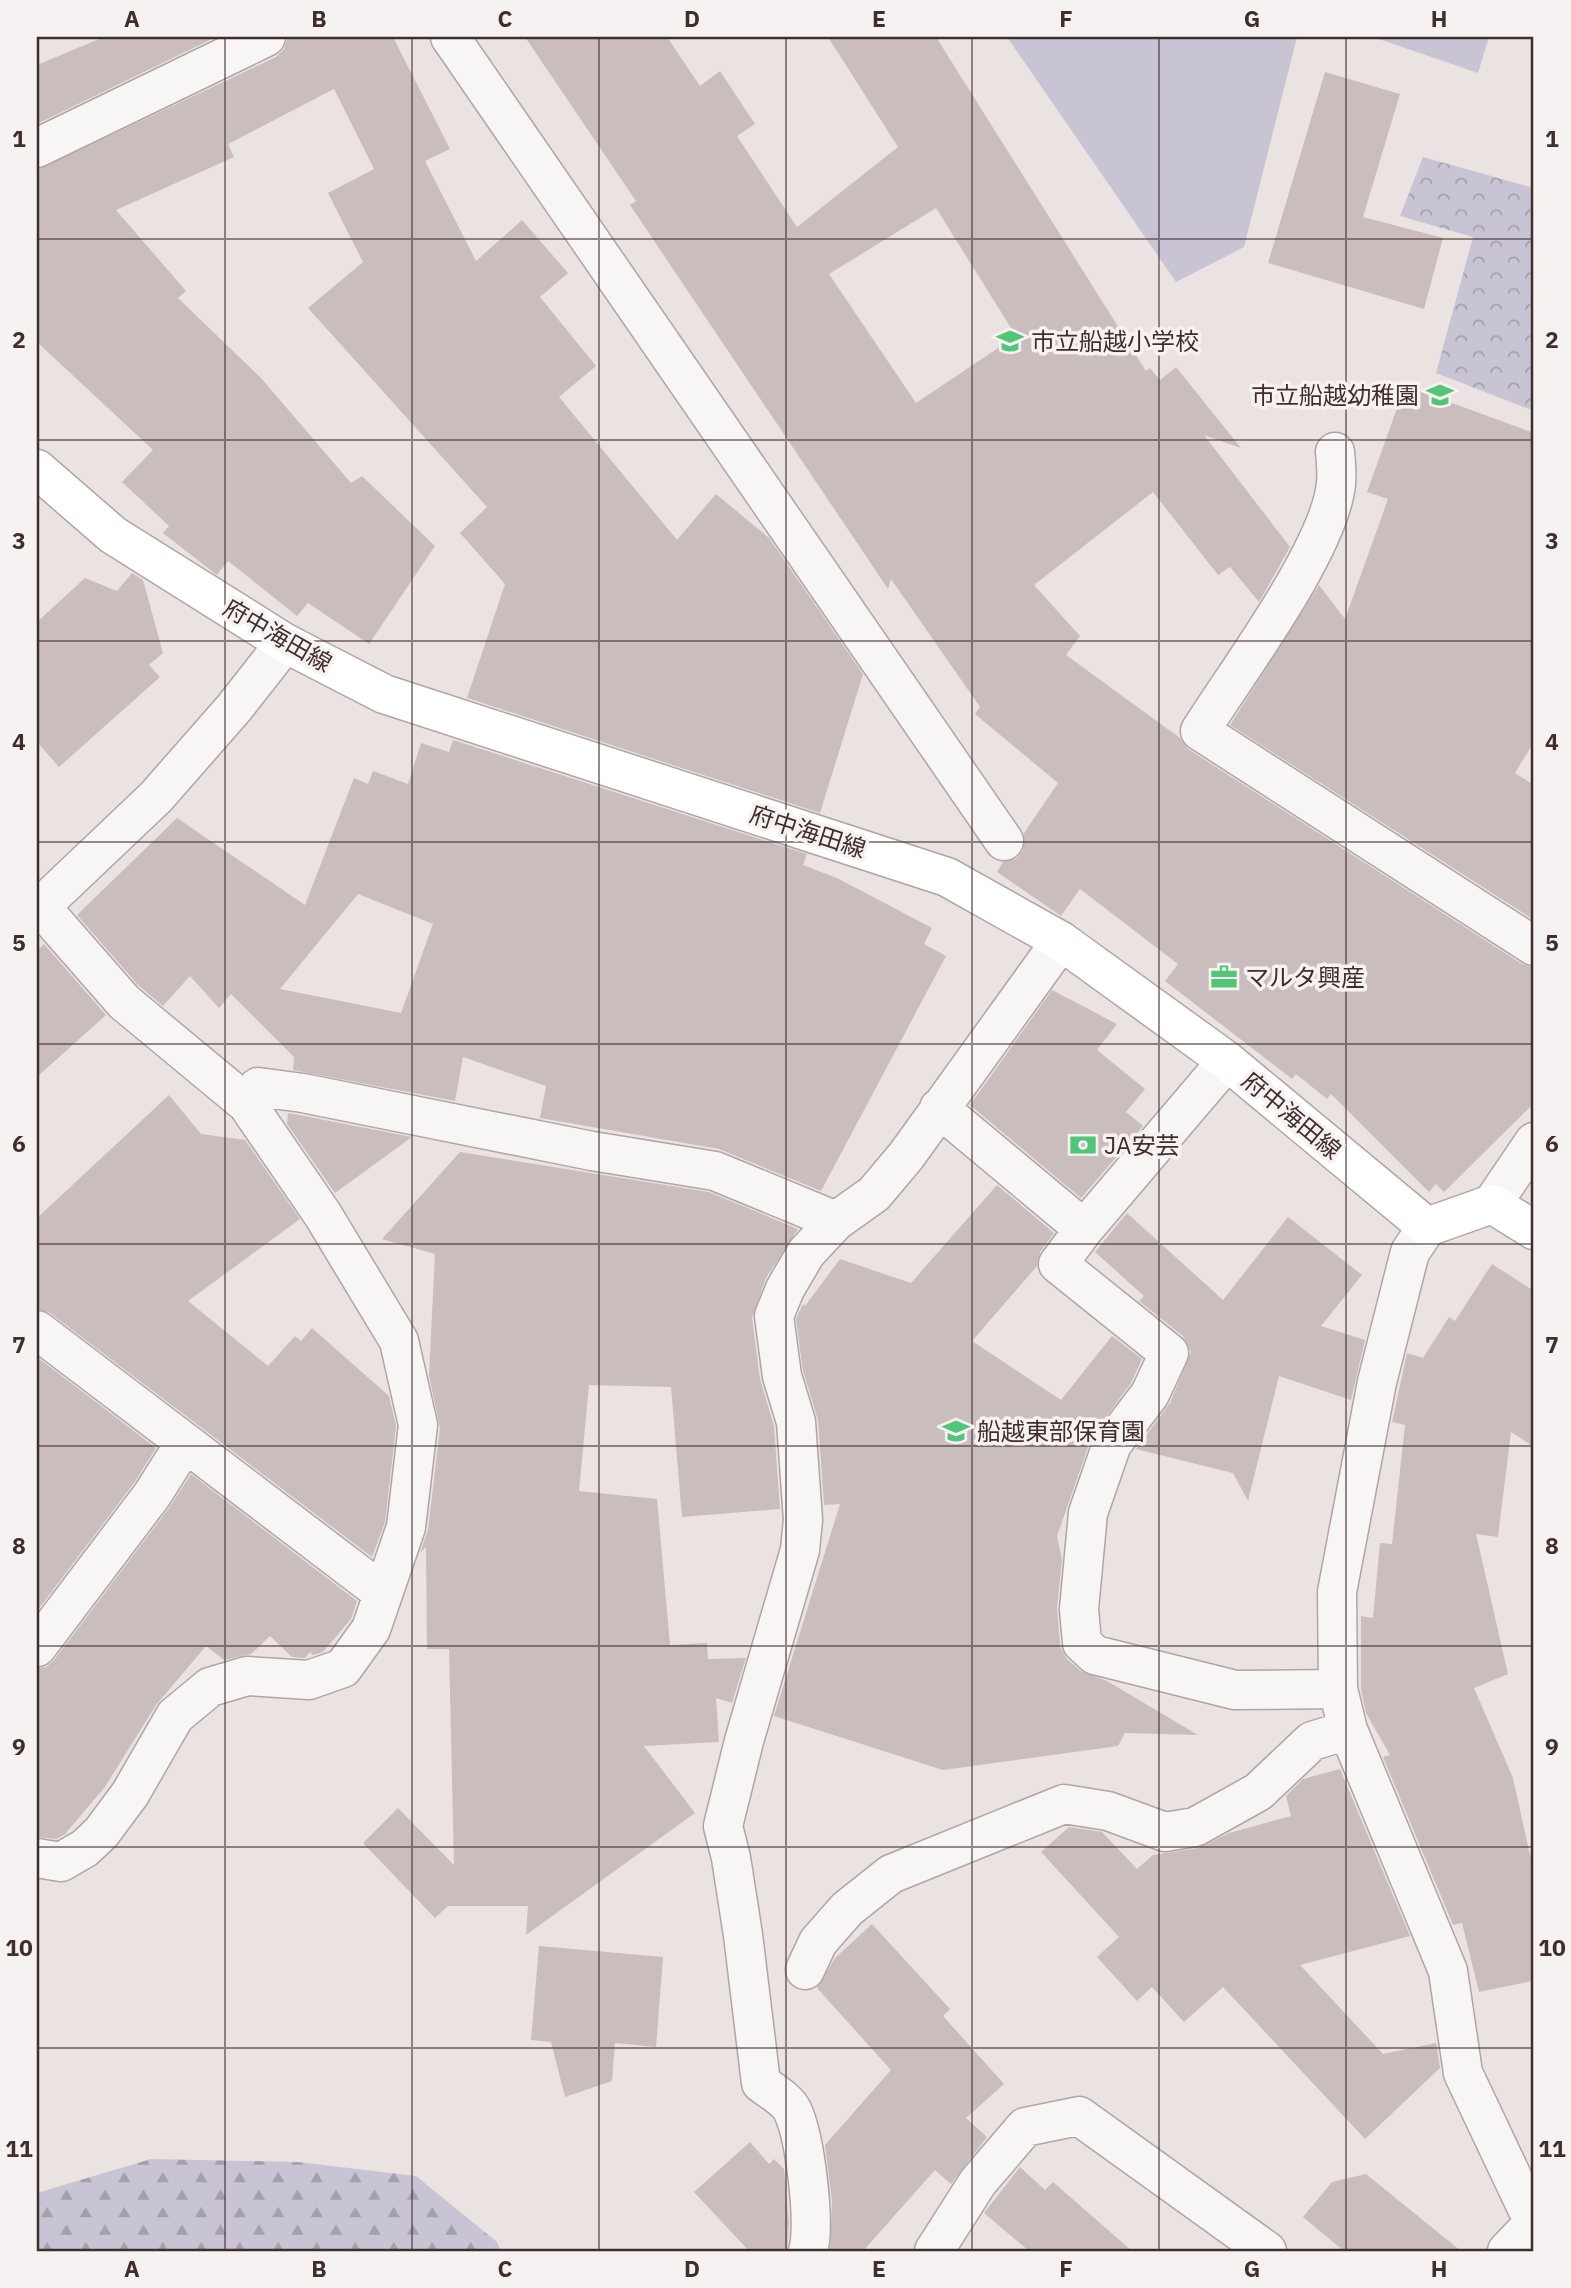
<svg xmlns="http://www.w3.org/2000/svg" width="1571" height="2288" font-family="'IBM Plex Sans','Noto Sans JP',sans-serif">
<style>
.forest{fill:url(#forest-firs)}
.park{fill:url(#park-crowns)}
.pitch{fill:#c8c4d3}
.building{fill:#c9bebd;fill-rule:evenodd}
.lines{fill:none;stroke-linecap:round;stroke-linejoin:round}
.minor-casing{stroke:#b0a5a4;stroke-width:41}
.secondary-casing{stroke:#b0a5a4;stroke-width:41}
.minor{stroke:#f8f5f5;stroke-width:38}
.secondary{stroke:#fff;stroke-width:38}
.grid{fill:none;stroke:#402e2c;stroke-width:2;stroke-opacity:0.55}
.labels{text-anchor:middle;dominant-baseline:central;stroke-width:7;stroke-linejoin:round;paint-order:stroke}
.poi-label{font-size:24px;fill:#402e2c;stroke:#f7f2f2;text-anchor:start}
.street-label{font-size:24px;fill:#402e2c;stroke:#f7f2f2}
.neatline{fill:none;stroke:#402e2c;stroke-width:2.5}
.grid-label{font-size:23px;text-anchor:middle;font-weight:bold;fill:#402e2c}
</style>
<defs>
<pattern id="forest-firs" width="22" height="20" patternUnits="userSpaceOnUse" patternTransform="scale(1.75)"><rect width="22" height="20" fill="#c8c4d3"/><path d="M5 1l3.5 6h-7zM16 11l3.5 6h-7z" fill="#a4a0ab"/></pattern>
<pattern id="park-crowns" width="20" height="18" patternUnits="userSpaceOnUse" patternTransform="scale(1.75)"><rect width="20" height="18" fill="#c8c4d3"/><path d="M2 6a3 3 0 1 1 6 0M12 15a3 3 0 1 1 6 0" fill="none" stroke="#a4a0ab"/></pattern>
</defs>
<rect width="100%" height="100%" fill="#eae3e2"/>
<path class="forest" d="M 151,2159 L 298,2162 L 416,2176 L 497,2242 L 501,2251 L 37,2251 L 37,2193 Z"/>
<path class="park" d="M 1423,157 L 1534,188 L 1534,411 L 1436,373 L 1473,237 L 1400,216 Z"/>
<path class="pitch" d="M 1007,37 L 1297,37 L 1244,247 L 1176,282 Z
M 1373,37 L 1489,37 L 1478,73 Z"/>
<path class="building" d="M 104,37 L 216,37 L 37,124 L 37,65 Z
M 288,37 L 393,37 L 450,149 L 425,161 L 476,261 L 522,220 L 568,273 L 540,297 L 596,366 L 559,397 L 677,540 L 716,494 L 769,538 L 863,674 L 820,813 L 467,698 L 505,584 L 460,533 L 487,507 L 308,308 L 363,262 L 328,193 L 374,169 L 334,89 L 228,144 L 234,157 L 116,210 L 186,291 L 178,298 L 261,378 L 351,483 L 362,476 L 435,546 L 369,644 L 308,603 L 297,616 L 228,561 L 217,575 L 209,569 L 163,533 L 169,526 L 122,482 L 153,450 L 37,342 L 37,170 L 276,57 L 284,49 Z
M 525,37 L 667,37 L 700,86 L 720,71 L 755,124 L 737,136 L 797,227 L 898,147 L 828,37 L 936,37 L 1146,371 L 1150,368 L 1160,380 L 1176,367 L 1241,448 L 1204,435 L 1290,547 L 1259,602 L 1230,567 L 1218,575 L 1153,492 L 1034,585 L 1080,636 L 1066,655 L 1180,738 L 1188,749 L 1522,964 L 1534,968 L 1534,1103 L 1444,1192 L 1436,1184 L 1429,1192 L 1331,1094 L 1327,1099 L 1296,1074 L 1292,1079 L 1165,981 L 1178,964 L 1080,889 L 1061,916 L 997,872 L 1003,862 L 1016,859 L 1023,851 L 1024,833 L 1058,783 L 975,714 L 980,707 L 891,579 L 888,589 L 630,205 L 636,201 ZM 936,208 L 1016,336 L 916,403 L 829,274 Z
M 1325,72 L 1400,94 L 1363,217 L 1443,238 L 1424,309 L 1268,263 Z
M 1405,386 L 1534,433 L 1534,742 L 1515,773 L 1534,785 L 1534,920 L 1230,725 L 1319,585 L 1345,619 L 1388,499 L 1367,492 Z
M 132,573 L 143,580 L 163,653 L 149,665 L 160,677 L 59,767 L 37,742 L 37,622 L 85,578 L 117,591 Z
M 453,740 L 807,854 L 803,865 L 837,878 L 932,928 L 924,944 L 946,956 L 821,1191 L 719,1149 L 540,1118 L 546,1086 L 463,1057 L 455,1101 L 293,1070 L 294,1057 L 231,994 L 219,1008 L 190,976 L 163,1006 L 138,985 L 77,915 L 177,818 L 305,905 L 354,778 L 368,784 L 373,771 L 408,784 L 421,743 L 449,752 ZM 358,894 L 433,924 L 401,1013 L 280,989 Z
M 44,944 L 106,1015 L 37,1077 L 37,951 Z
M 1052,990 L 1117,1024 L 1097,1050 L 1145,1089 L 1126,1112 L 1143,1126 L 1081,1198 L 970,1105 Z
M 169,1095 L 201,1134 L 245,1140 L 300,1219 L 188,1301 L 268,1366 L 295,1336 L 301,1341 L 312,1328 L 389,1396 L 396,1426 L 385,1522 L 372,1557 L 50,1313 L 37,1309 L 37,1218 Z
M 288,1113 L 299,1115 L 412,1137 L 335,1193 L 287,1124 Z
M 460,1152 L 709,1192 L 798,1229 L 766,1278 L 752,1318 L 760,1379 L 774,1426 L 780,1509 L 682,1517 L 671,1387 L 589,1385 L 579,1491 L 657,1499 L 670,1645 L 707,1643 L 708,1659 L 746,1658 L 732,1703 L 716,1698 L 719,1742 L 644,1746 L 695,1813 L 526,1935 L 528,1906 L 448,1906 L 435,1918 L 363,1843 L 398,1808 L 454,1865 L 449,1649 L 427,1649 L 426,1547 L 420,1553 L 428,1530 L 440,1428 L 429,1375 L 435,1254 L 382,1239 Z
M 997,1185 L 1054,1233 L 1040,1252 L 1037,1266 L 972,1341 L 1061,1400 L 1112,1336 L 1142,1359 L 1131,1383 L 1092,1436 L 1057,1536 L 1062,1560 L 1057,1607 L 1060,1646 L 1067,1659 L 1081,1671 L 1107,1681 L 1198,1735 L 1125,1733 L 1118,1746 L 943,1770 L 774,1716 L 840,1504 L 824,1505 L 818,1420 L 803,1371 L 796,1319 L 803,1304 L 805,1306 L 840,1259 L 911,1283 Z
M 1127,1213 L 1223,1300 L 1288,1217 L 1362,1275 L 1321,1326 L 1365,1340 L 1351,1400 L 1279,1376 L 1248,1501 L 1233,1473 L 1136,1449 L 1170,1403 L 1191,1352 L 1183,1336 L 1139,1301 L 1144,1296 L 1095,1252 Z
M 1492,1264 L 1534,1291 L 1534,1447 L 1511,1432 L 1498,1537 L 1476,1534 L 1508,1674 L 1474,1688 L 1513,1778 L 1534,1873 L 1534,1922 L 1532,1981 L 1479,1992 L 1462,1923 L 1453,1925 L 1383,1757 L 1390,1755 L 1366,1713 L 1361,1690 L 1361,1616 L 1373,1618 L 1380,1543 L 1392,1544 L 1405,1425 L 1392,1422 L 1407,1353 L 1423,1358 L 1449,1317 L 1455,1321 Z
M 37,1357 L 156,1448 L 134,1483 L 37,1611 Z
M 191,1474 L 357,1601 L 351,1619 L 323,1652 L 313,1655 L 310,1652 L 305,1658 L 292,1657 L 270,1636 L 251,1654 L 224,1660 L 206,1646 L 156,1705 L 105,1787 L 65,1834 L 57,1839 L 37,1837 L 37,1668 L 46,1667 L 54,1660 L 169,1508 Z
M 1340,1769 L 1410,1936 L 1300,1965 L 1383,2054 L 1436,2043 L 1440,2068 L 1365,2139 L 1223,1987 L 1184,2022 L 1152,1987 L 1137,2001 L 1097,1957 L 1119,1937 L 1041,1852 L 1069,1827 L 1102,1832 L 1137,1869 L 1153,1855 L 1199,1848 L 1229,1833 L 1291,1816 L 1286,1796 L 1303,1779 Z
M 872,1924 L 950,2009 L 943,2016 L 1004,2084 L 966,2118 L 987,2137 L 951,2184 L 935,2170 L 863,2251 L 830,2251 L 832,2201 L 825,2145 L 891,2070 L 817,1988 L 835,1958 Z
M 539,1946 L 663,1957 L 656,2047 L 615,2043 L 612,2081 L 565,2097 L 551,2042 L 531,2040 Z
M 750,2142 L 769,2164 L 774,2159 L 784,2169 L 789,2222 L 787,2251 L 749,2251 L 694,2192 Z
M 1020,2167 L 1045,2190 L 1053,2182 L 1132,2251 L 1029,2251 L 984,2213 Z
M 1366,2174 L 1461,2251 L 1344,2251 L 1303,2217 L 1332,2182 Z"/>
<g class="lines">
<defs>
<path id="minor" d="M 450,37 L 1004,841
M 37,148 L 266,37
M 1335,452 C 1336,462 1337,474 1336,484 C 1329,550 1237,672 1200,731 L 1534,946
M 37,910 L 156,797 L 234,708 L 285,643
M 1227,1061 L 1084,1229 L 1058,1264 L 1169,1353 L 1150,1394 L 1112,1444 L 1088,1513 L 1079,1609 L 1082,1643 L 1095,1655 L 1235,1690 L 1338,1689
M 247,1104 L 258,1087 L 303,1093 L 592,1151 L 715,1171 L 836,1221
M 939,1108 L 1084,1229
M 1492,1204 L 1534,1142
M 1427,1227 L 1410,1252 L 1377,1382 L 1337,1592 L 1338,1689 L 1348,1730 L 1448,1971 L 1463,2073 L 1534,2223 L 1507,2251
M 37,1330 L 383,1593
M 37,1647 L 152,1495 L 185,1443
M 37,1858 L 61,1862 L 85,1848 L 101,1833 L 130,1794 L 175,1716 L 210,1687 L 247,1676 L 309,1680 L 343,1668 L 371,1629 L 406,1527 L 418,1425 L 399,1341 L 323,1215 L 247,1104 L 124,1002 L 40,906
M 805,1970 L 818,1942 L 847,1909 L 891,1874 L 1064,1804 L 1108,1811 L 1165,1832 L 1195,1827 L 1258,1792 L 1312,1741 L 1348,1730
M 808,2251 C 816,2224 805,2138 793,2112 C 789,2101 770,2090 761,2083 L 743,1935 L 731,1858 L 723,1826 L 744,1741 L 800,1550 L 803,1520 L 796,1422 L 782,1376 L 774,1316 L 785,1289 L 806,1253 L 836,1221 L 874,1194 L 906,1156 L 1061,941
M 934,2251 L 978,2182 L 1025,2127 L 1079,2116 L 1267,2251"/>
<path id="secondary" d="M 37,469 L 113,535 L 285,643 L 384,694 L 947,877 L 1061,941 L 1227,1061 L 1427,1227 L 1492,1204 L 1534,1230"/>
</defs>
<use href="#minor" class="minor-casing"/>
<use href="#secondary" class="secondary-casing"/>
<use href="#minor" class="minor"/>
<use href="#secondary" class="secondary"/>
</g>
<path class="grid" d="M 225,37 L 225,2251M 412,37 L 412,2251M 599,37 L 599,2251M 786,37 L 786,2251M 972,37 L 972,2251M 1159,37 L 1159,2251M 1346,37 L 1346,2251M 37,239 L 1534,239M 37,440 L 1534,440M 37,641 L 1534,641M 37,842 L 1534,842M 37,1044 L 1534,1044M 37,1244 L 1534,1244M 37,1446 L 1534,1446M 37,1646 L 1534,1646M 37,1847 L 1534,1847M 37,2048 L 1534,2048"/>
<defs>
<symbol id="school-bare" viewBox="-9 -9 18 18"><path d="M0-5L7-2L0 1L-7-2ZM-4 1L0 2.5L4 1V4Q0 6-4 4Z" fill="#51c578" stroke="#f7f2f2" stroke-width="2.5" paint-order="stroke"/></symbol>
<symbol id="office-bare" viewBox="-9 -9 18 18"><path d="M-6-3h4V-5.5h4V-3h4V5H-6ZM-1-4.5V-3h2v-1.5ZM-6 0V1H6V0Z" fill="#51c578" stroke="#f7f2f2" stroke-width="2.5" paint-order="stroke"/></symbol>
<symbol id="bank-bare" viewBox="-9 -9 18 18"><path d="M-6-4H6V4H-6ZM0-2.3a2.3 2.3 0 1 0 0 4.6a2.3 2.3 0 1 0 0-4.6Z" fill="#51c578" stroke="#f7f2f2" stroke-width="2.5" paint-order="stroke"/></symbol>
</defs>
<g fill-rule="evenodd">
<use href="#school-bare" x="991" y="322" width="38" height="38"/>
<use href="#school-bare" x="1421" y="376" width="38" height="38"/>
<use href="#office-bare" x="1205" y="958" width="38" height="38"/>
<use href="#bank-bare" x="1064" y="1126" width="38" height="38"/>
<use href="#school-bare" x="937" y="1412" width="38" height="38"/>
</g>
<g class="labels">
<g class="poi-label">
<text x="1031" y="341">市立船越小学校</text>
<text x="1419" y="395" text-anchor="end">市立船越幼稚園</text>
<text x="1245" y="977">マルタ興産</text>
<text x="1104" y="1145">JA安芸</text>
<text x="977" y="1431">船越東部保育園</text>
</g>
<g class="street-label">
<text transform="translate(278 635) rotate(30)">府中海田線</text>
<text transform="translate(808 831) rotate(18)">府中海田線</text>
<text transform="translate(1292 1115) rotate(40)">府中海田線</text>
</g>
</g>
<rect width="1571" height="2288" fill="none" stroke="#f7f2f2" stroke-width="77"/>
<rect x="38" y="38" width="1494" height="2212" class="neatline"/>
<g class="grid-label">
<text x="132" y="27">A</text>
<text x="319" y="27">B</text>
<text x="505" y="27">C</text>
<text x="692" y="27">D</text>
<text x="879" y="27">E</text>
<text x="1066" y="27">F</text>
<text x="1252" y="27">G</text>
<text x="1439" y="27">H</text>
<text x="19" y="147">1</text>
<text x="1552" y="147">1</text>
<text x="19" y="348">2</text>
<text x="1552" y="348">2</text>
<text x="19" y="549">3</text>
<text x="1552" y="549">3</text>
<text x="19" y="750">4</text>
<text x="1552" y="750">4</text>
<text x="19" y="951">5</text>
<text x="1552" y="951">5</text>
<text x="19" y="1152">6</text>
<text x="1552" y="1152">6</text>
<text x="19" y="1353">7</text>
<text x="1552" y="1353">7</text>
<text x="19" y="1554">8</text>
<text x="1552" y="1554">8</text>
<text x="19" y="1755">9</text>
<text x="1552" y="1755">9</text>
<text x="19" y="1956">10</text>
<text x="1552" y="1956">10</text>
<text x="19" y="2157">11</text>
<text x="1552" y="2157">11</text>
<text x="132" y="2277">A</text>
<text x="319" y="2277">B</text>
<text x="505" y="2277">C</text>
<text x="692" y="2277">D</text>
<text x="879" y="2277">E</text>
<text x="1066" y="2277">F</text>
<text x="1252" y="2277">G</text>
<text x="1439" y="2277">H</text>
</g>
</svg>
